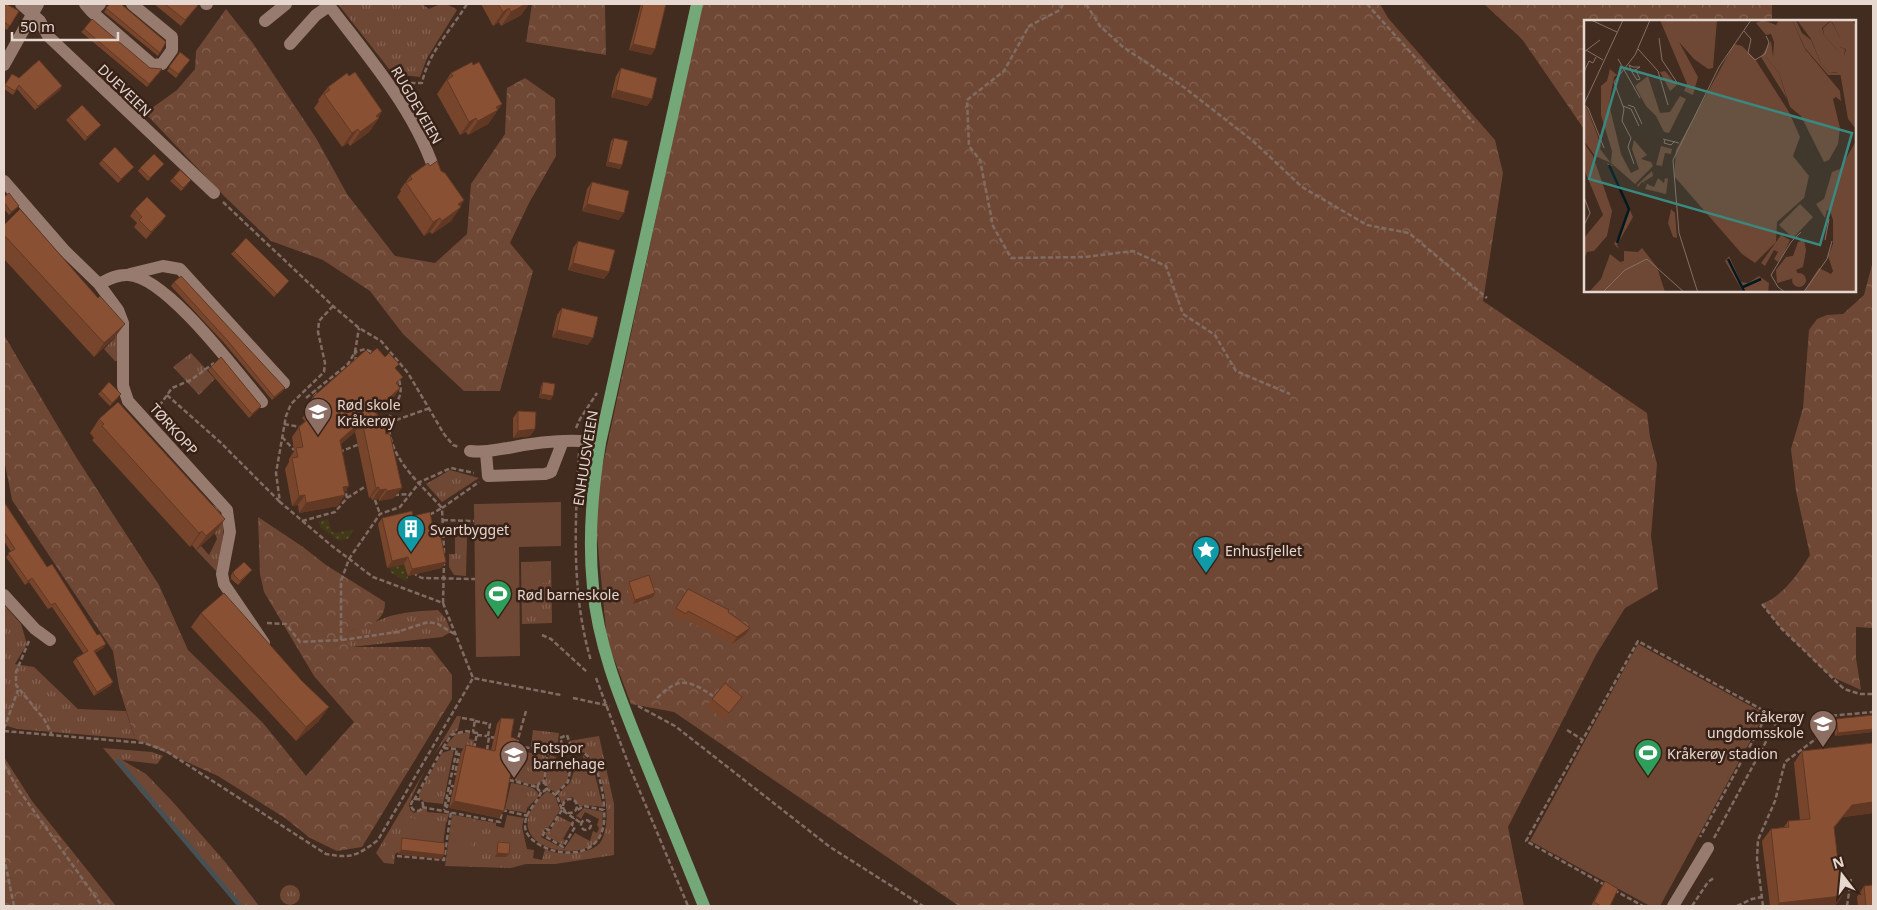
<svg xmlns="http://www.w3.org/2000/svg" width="1877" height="910" font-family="'Noto Sans',sans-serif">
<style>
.grass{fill:url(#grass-tufts)}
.forest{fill:url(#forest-crowns)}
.sand{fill:url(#sand-dots)}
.pitch{fill:#6f4835}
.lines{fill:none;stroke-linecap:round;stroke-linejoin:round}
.stream{stroke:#455154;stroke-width:4.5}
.path{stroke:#806c62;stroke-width:2.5;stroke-dasharray:5 2.5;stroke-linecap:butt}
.minor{stroke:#977b6e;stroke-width:12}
.major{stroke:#74a878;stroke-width:12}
.wall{fill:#77452c}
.shaded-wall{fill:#613824}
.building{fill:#8a5033;stroke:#613824}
.labels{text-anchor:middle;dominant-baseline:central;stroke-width:5;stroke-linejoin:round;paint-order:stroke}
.street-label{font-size:14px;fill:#e6d7cf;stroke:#382116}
.poi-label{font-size:14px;fill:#e6d7cf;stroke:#382116;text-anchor:start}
.inset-river{fill:none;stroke:#001820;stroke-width:2.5}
.inset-road{fill:none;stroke:#847065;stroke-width:1}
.view{fill:#3a8981;fill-opacity:0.15;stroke:#3a8981;stroke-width:2.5}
.inset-edge{fill:none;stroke:#e6d7cf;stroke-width:2.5}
</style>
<defs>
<pattern id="grass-tufts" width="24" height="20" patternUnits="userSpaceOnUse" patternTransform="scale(1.25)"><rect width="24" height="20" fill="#6f4835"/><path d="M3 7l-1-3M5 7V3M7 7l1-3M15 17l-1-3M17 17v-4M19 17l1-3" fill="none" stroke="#846251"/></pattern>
<pattern id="forest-crowns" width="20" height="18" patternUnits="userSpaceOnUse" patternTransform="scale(1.25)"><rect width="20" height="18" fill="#6f4835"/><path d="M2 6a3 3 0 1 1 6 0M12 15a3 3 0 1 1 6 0" fill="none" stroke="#846251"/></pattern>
<pattern id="sand-dots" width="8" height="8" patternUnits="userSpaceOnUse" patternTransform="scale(1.25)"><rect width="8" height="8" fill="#413918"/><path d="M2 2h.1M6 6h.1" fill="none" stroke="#5c5539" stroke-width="1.8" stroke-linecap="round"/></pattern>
</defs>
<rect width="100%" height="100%" fill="#422b1f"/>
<path class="grass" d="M 338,4 L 422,4 L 429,9 C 441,3 446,2 457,10 L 427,58 L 420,77 L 393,74 Z
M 116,318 L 118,361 L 115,361 L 104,349 L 115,338 Z
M 191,353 L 215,379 L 199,395 L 173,367 Z
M 450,470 L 479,478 L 442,502 L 426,484 Z
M 213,505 C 231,515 220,556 217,572 L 196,550 L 201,546 L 209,555 L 217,539 L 206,512 Z
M 455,535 L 467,536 L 466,576 L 454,575 L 449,567 L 449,554 L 455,554 Z
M 551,561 L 552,623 L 522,624 L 521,562 Z
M 4,605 L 21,624 L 27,644 L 15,664 L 34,667 L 78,709 L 126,711 L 135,739 L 17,729 L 4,725 Z
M 438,610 L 446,619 L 451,632 L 442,637 L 351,647 L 345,641 L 350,631 C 363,628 374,622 387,617 C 403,612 420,611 438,610 Z
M 457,716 L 461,716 L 458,730 C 437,741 419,781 409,804 L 410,810 L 414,813 L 424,808 L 427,809 L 427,812 L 449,814 L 447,822 L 395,854 L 394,864 L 384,863 L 376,853 Z
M 533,730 L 559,733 L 557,750 L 531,747 Z
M 457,733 L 470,733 L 469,739 L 474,740 L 473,750 L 445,746 Z
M 599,736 L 614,804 L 614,855 L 555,864 L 526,864 L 511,868 L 445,866 L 452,815 L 496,823 L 496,826 L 504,828 L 507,815 L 524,818 L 522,827 L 527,849 L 534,850 L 533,858 L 542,860 L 545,849 C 555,854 563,854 574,853 C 583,852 593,850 599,844 C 616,825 603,749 573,749 L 569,741 Z
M 103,748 L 152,752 L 163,756 L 157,764 L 122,760 L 146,774 L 172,801 L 226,863 L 259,906 L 238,906 Z
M 454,749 L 443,804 L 425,802 L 419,798 L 419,793 L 442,753 Z
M 517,751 L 546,755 L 544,781 L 534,785 L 512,780 Z
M 550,755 L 556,757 L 556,771 L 566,770 L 567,773 L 569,773 L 567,782 L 556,793 L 548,788 L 545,782 Z
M 583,755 L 593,767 L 603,807 L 585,805 L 580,807 L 572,797 L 567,798 L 562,804 L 558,794 L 570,783 L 575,768 L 584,766 Z
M 511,783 C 521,785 536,785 539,796 L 527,808 L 526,813 L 505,809 Z
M 547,791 L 555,796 L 560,810 L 548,828 L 546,827 L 541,837 L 564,849 L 575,833 L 590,841 L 593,831 L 597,833 L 599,828 L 597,825 L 599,819 L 585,812 L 581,819 L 576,816 L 584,808 L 603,812 C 602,820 604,831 599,839 C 580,867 488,844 547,791 Z
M 558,816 L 572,823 L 563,839 L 565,840 L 563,845 L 545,835 L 548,830 L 550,832 Z
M280 895a10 10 0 1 1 20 0a10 10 0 1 1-20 0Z"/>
<path class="forest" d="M 532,4 L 605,4 L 606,55 L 526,42 Z
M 702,4 L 1380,4 L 1388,18 L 1495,140 L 1503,173 L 1483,301 L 1647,413 L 1650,437 L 1657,464 L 1651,536 L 1658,589 L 1625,608 L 1596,655 L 1508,827 L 1524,906 L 959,906 L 674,712 L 631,704 L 607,640 L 594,506 Z
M 1484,4 L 1772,4 L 1772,21 L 1586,21 L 1586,132 L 1522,39 Z
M 226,9 L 252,42 L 316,138 L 347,194 L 395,256 L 435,263 L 467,234 L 471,184 L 505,134 L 507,88 L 525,78 L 555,99 L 556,156 L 529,203 L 510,243 L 533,271 L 500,391 L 464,391 L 403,334 L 370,291 L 323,260 L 271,241 L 224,196 L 145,113 L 177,90 L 195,69 L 196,51 Z
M 1873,261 L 1873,628 L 1856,627 L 1856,658 L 1861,690 L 1830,676 L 1781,628 L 1762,604 C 1784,595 1797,575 1810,555 L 1796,491 L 1791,449 L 1803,408 L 1809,330 L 1817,319 L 1827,315 L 1843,314 L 1864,295 Z
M 4,335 L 76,457 L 159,585 L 188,650 L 263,723 L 306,776 L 354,722 L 314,676 L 264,592 L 260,574 L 258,517 L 303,547 L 326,565 L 385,602 C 385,623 367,627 350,631 L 345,641 L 351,647 L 430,647 L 452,675 L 452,699 L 362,847 L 337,851 L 310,838 L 285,818 L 218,776 L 135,739 L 119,687 L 113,651 L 12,500 L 4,459 Z
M 4,757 L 32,801 L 116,906 L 4,906 Z"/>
<path class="sand" d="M 328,519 L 332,532 L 336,533 L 354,529 L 348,539 L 338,540 L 320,527 L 319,521 Z
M 404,564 L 408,576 L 407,582 L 391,573 L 389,567 Z"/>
<path class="pitch" d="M 561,502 L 561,546 L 519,547 L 520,656 L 476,657 L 474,504 Z
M 547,566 L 548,583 L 526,584 L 526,567 Z
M 1638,644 L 1765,714 L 1660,906 L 1650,906 L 1530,841 Z
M 455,815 L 474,819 L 470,864 L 447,863 Z
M 403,817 L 446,822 L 443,846 L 400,841 Z"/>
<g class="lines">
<path class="stream" d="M 118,761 L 240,906"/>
<path class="path" d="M 1063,4 L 1060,10 L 1029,26 L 1004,71 L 967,100 L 969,146 L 980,160 L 993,226 L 1011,258 L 1085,257 L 1133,251 L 1166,266 L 1183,314 L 1215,335 L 1236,371 L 1290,394
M 1086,4 L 1100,26 L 1123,47 L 1185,88 L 1253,141 L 1302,187 L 1367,225 L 1409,233 L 1487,298
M 1367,4 L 1474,123
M 403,83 L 422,83 C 428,53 451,30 467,4
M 223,202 L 333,306 L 359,328 L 381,341 L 408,373 L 444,434 L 453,445 L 459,447
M 333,306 L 319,321 L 318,332 L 325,363 L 324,372 L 291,404 L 286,416 L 276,473 L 280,502 L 332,546 L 373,577 L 443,603 L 473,678
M 356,362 L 355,352 L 365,349 L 374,353
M 399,380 C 405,400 393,401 390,416 C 383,454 420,483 442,508 L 429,515
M 167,395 L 220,442 L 280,502
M 314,397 L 317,393 L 315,390
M 306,398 L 348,364 L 355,352 L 359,328
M 155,412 L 172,388 L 191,380 L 214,363
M 284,424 L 300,427
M 382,425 L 430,408
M 576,428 L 580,419 L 597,393
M 282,437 L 294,450
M 339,452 L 360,444
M 579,453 C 575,523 571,593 591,661
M 394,495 L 411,494
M 347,498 L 366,486
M 375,500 L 380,514
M 443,520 L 474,521
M 302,521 L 335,512 L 347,498 L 345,489
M 444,553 L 442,508 L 479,482
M 415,571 L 416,575 L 422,578 L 475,579
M 443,603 L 444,564
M 1762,604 L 1781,628 L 1844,689 L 1860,694 L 1873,694
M 267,623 L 286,624 L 300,642 L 341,640 L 341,581 L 349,559 L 380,514 L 400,507 L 420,482 L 451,468 L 474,473
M 542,635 L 551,639 L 587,672
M 342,640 L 397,632 L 428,622 L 438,624 L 456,635
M 29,641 L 16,672 L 16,685 L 44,719 L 52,735
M 596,678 L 628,763 L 688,906
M 573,698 L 610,706
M 657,698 C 679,676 689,680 713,696
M 638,706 L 675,726 L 830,847 L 923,906
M 526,711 L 516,746 L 548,751 L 544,783
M 462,718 L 475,720 L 473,732
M 475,721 L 490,724 L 488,736
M 4,729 L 18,690
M 1567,730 L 1583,740
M 4,731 L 144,743 L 166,751 L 326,854 C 352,859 358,855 378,840 L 473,678 L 561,695
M 477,735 L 487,736
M 443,748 L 451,735 L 465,731 L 477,733 L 474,749
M 487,750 L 489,737 L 497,738
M 548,751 C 558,754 569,749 579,751 C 598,756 604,793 604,810
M 565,752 L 560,738 L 567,735 L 572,750
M 456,754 L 459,754 L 455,774 L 459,774
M 4,764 L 16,786 L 102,906
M 509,780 L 537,787
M537.5 787a4.5 4.5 0 1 1 9 0a4.5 4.5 0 1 1-9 0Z
M 546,788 L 557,796 L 562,810 L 581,823
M 541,792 C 537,804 525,811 525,826 C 525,853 610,875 604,810 L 584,806 L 576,811
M 556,794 L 568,782 L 570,771
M411 805a6 6 0 1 1 12 0a6 6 0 1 1-12 0Z
M563 806a7 7 0 1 1 14 0a7 7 0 1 1-14 0Z
M 414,800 L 443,748 L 457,749 L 444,810
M 445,806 L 447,807 L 452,786 L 456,787
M 422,807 L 500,822 L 502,812
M 502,810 L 528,816
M 562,810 L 549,830 L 546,829 L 543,835 L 563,847 L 575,827 L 572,825 L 574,818
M581 825a5 5 0 1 1 10 0a5 5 0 1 1-10 0Z
M 1714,838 L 1776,723
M 397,856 L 444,860 L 451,812
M 4,857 L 14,906
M 1605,885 L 1526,841 L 1638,641 L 1768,713 L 1700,837
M 1614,890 L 1643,906
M 1692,906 L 1708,882 L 1715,877
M 1737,906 L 1752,899 L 1762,897
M 1763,906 L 1757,859 L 1758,840 L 1775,801 L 1785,762 L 1817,738 L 1829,716 L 1873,712
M 1847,906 L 1851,879"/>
<path class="minor" d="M 21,4 L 40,21 L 48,36 L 214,193
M 85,4 L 92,12 L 100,4
M 206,4 L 207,4
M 328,4 C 368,57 418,113 437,179
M 92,12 L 153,65 L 162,64 L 172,50 L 172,37 L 132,4
M 265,21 L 286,4
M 290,44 L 316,15 L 329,6
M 4,65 L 38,4
M 4,181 L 64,250 L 99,284 L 118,310 L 123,323 L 123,386 L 128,401 L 227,510 L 230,532 L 222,574 L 224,584 L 264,643
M 130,274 L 163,266 L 180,269 L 284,383
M 99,284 C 107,280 117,274 128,275 C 166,276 237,372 262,402
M 470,451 C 484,453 494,450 508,448 C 538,442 570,438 600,443
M 486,453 L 488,476 L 545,474 L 551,472 L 563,441
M 4,595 L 35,629 L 50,640
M 1673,906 L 1708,848"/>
<path class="major" d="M 697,4 L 600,443 C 592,491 588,539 593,587 C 598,647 622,703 644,758 C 664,808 684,857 704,906"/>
</g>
<path class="wall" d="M 110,4 L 166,42 L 158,56 L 104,12 Z
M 154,4 L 199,4 L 181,26 Z
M 481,4 L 529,4 L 521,15 L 501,26 L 499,22 L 493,26 Z
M 641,4 L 666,4 L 655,49 L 651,55 L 629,50 Z
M 4,6 L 19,11 L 7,30 L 4,28 Z
M 84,29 L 150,68 L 160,72 L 147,87 L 81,32 Z
M 180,52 L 190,60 L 176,78 L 167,71 Z
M 473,65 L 502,104 L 488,124 L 468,135 L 466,132 L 460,135 L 437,94 L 451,73 Z
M 621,68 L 652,99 L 647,106 L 611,97 L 616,76 Z
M 12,74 L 19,78 L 60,90 L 35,110 L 17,89 L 13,95 L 4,89 L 4,87 Z
M 349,76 L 382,111 L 378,118 L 379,118 L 369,132 L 350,146 L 348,143 L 342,147 L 314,108 L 319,101 L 318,100 L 328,87 Z
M 69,117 L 101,125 L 85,141 L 66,120 Z
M 614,138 L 622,165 L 620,169 L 606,166 L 611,141 Z
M 102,160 L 131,170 L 118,183 L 99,164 Z
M 430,166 L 441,171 L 464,200 L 451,221 L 432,234 L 430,232 L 424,236 L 397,197 L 401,191 L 400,190 L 410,176 Z
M 161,167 L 148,181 L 138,171 L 140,168 Z
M 173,178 L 188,184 L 181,191 L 170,181 Z
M 592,182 L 619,220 L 582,211 L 587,189 Z
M 4,197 L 16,209 L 9,215 L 4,209 Z
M 135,209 L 166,216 L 161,223 L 146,239 L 134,227 L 137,223 L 130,216 Z
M 4,225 L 115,337 L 94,357 L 4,259 Z
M 578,241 L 609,272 L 604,279 L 568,270 L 573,248 Z
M 234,251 L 289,281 L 274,297 L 231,254 Z
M 174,282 L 285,388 L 282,392 L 272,400 L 225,344 L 171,286 Z
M 562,308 L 588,345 L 552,337 L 557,315 Z
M 370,354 L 396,369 L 398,385 L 400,388 L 393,398 L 376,413 L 394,498 L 379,501 L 379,499 L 372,500 L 371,497 L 369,498 L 355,432 L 341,444 L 344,493 L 338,506 L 299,513 L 298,505 L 292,506 L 285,469 L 289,462 L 289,459 L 294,451 L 292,437 L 299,427 L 305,421 L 302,418 L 308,410 L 305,408 L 313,397 Z
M 211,367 L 259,409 L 249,418 L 208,370 Z
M 543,382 L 551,400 L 539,398 L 541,386 Z
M 101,391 L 118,398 L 110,406 L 98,394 Z
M 518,411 L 535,429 L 530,436 L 513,438 L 513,418 Z
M 99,419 L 225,519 L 215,533 L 196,550 L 192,545 L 190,547 L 92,440 L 94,438 L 90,433 Z
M 4,502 L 47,567 L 97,635 L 106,644 L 103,648 L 95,653 L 113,682 L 110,686 L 94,696 L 73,662 L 76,658 L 84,654 L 52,607 L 48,609 L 29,582 L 25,585 L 6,557 L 11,552 L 4,541 Z
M 413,516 L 434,534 L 446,562 L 441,568 L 408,576 L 404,564 L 387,568 L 378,524 L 382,518 Z
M 252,570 L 238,585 L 231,579 L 231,575 L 233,572 Z
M 629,582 L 655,593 L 653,597 L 633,604 L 626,585 Z
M 688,589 L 728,612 L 750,628 L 746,634 L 732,644 L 683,618 L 681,621 L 672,615 Z
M 201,613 L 319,721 L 296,741 L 191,627 Z
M 742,697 L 724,720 L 707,706 L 712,699 Z
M 1873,715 L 1873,732 L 1835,736 L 1834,723 L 1836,719 Z
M 501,718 L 499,818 L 449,808 L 461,752 L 466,745 L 491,750 L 497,724 Z
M 1873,743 L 1873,813 L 1843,817 L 1834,828 L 1842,896 L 1835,906 L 1770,906 L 1762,841 L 1771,829 L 1784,827 L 1788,821 L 1800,820 L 1794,763 L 1802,751 Z
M 402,838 L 444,855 L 441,859 L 398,854 L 400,841 Z
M 498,842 L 506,857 L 495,857 L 496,845 Z
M 1605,881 L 1610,906 L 1591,906 L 1601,887 Z
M 1864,886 L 1873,906 L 1858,906 L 1857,897 Z"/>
<path class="shaded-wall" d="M 525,4 L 529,4 L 521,15 L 501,26 L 511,12 Z
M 509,8 L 499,22 L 493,26 L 503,12 Z
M 633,44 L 655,49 L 651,55 L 629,50 Z
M 62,86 L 60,90 L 35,110 L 38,106 Z
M 616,90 L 652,99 L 647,106 L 611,97 Z
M 502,104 L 488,124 L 468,135 L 478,121 L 496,107 Z
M 382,111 L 376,120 L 379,118 L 369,132 L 350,146 L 360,132 L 376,116 Z
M 476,118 L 466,132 L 460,135 L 469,122 Z
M 101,125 L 85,141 L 87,137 Z
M 358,129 L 348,143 L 342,147 L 352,133 Z
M 608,162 L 622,165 L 620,169 L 606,166 Z
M 134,167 L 118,183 L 121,179 Z
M 464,200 L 458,209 L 461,207 L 451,221 L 432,234 L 442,221 L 458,204 Z
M 587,204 L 624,213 L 619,220 L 582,211 Z
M 19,206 L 16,209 L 9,215 L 11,212 Z
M 166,216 L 161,223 L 146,239 L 151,232 Z
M 440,218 L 430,232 L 424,236 L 433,222 Z
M 573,263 L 609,272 L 604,279 L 568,270 Z
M 125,324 L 115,337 L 94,357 L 104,343 Z
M 557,330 L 593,338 L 588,345 L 552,337 Z
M 285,388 L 282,392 L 272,400 L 274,397 Z
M 400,388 L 393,398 L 367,421 L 374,411 Z
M 541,394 L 553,396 L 551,400 L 539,398 Z
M 261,406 L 259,409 L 249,418 L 252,414 Z
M 362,421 L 355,432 L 333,451 L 340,440 Z
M 535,429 L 530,436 L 513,438 L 518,431 Z
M 349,486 L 342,496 L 345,495 L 338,506 L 299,513 L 306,503 L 343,487 Z
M 379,487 L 371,497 L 369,498 L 376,488 Z
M 402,488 L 394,498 L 379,501 L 387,491 Z
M 386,489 L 379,499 L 372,500 L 379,490 Z
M 305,495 L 298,505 L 292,506 L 299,496 Z
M 225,519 L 215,533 L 196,550 L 206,536 Z
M 202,531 L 192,545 L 190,547 L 199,533 Z
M 408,557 L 404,564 L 387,568 L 392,561 Z
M 446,562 L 441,568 L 408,576 L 412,569 Z
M 32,578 L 29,582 L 25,585 L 28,581 Z
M 655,593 L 653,597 L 633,604 L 635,600 Z
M 750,628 L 746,634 L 732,644 L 737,637 Z
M 106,644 L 103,648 L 91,655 L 94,651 Z
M 113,682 L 110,686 L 94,696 L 97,692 Z
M 329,707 L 319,721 L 296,741 L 306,727 Z
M 1873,729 L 1873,732 L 1835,736 L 1838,733 Z
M 454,801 L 504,811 L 499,818 L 449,808 Z
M 1873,802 L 1873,813 L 1843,817 L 1825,839 L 1852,805 Z
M 401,850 L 444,855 L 441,859 L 398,854 Z
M 497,853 L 509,854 L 506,857 L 495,857 Z
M 1842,896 L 1835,906 L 1777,906 L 1779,903 Z"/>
<path class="building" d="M 6,4 L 19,11 L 10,26 L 4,22 L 4,7 Z
M 110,4 L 121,4 L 166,42 L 160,53 L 106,8 Z
M 165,4 L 199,4 L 185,20 Z
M 498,4 L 526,4 L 511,12 L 509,8 L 503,12 Z
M 643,4 L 666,4 L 655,49 L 633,44 Z
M 92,19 L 150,68 L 162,69 L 149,84 L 84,29 Z
M 180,52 L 190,60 L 178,74 L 169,67 Z
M 39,60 L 62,86 L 38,106 L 19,85 L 15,91 L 5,85 L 12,74 L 19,78 Z
M 472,62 L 473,65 L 479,62 L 502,104 L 496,107 L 498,110 L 478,121 L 476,118 L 469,122 L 447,80 L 453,76 L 451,73 Z
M 621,68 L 657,78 L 652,99 L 616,90 Z
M 355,72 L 382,111 L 376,116 L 379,118 L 360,132 L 358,129 L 352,133 L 324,94 L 330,90 L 328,87 L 347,73 L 349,76 Z
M 82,105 L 101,125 L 87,137 L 69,117 Z
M 614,138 L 628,141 L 622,165 L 608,162 Z
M 115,147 L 134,167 L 121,179 L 102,160 Z
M 154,154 L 164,164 L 150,178 L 140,168 Z
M 437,161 L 441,171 L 445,173 L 464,200 L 458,204 L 461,207 L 442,221 L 440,218 L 433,222 L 406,183 L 412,179 L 410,176 L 428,163 L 430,166 Z
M 180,170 L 191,180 L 183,188 L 173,178 Z
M 592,182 L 629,191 L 624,213 L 587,204 Z
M 9,193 L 19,206 L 11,212 L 4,202 L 4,197 Z
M 147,197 L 166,216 L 151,232 L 139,220 L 142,217 L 135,209 Z
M 20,209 L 98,298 L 100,296 L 125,324 L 104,343 L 4,235 L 4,225 Z
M 246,238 L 289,281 L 277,294 L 234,251 Z
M 578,241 L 615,250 L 609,272 L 573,263 Z
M 181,276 L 285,388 L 274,397 L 227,340 L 174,282 Z
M 562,308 L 598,317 L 593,338 L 557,330 Z
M 377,348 L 385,357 L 389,353 L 399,364 L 395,368 L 403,377 L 396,383 L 400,388 L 374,411 L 384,422 L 386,434 L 390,434 L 402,488 L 387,491 L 386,489 L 379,490 L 379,487 L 376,488 L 362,421 L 340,440 L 349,486 L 343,487 L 345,495 L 306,503 L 305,495 L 299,496 L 292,458 L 298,457 L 296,448 L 303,447 L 299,427 L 315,413 L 310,407 L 316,401 L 313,397 L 366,350 L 370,354 Z
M 221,357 L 261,406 L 252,414 L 211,367 Z
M 109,382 L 121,394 L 112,403 L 101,391 Z
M 543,382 L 555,384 L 553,396 L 541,394 Z
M 118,402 L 225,519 L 206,536 L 202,531 L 199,533 L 102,426 L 104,424 L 99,419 Z
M 518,411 L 536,412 L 535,429 L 518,431 Z
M 4,502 L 47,567 L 52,564 L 97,635 L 100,634 L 106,644 L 94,651 L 113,682 L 97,692 L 76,658 L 88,651 L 55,603 L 51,605 L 32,578 L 28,581 L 8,553 L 15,549 L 4,532 Z
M 412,511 L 413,516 L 430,512 L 434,534 L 440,533 L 446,562 L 412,569 L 408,557 L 392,561 L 382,518 Z
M 244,562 L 252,570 L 240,581 L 234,575 L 233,572 Z
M 649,575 L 655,593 L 635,600 L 629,582 Z
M 688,589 L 729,610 L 728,612 L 750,628 L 737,637 L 688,611 L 686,614 L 676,608 Z
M 224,593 L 302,681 L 329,707 L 306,727 L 201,613 Z
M 725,683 L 742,697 L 729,713 L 712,699 Z
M 1873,715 L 1873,729 L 1838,733 L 1836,719 Z
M 501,718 L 514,719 L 511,737 L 517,739 L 504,811 L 454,801 L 466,745 L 495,751 Z
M 1873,743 L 1873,802 L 1852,805 L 1834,827 L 1842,896 L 1779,903 L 1771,829 L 1789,827 L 1788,821 L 1810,819 L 1802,751 Z
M 402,838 L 445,843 L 444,855 L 401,850 Z
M 498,842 L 510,843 L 509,854 L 497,853 Z
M 1605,881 L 1618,889 L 1610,906 L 1601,906 L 1594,902 Z
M 1873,885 L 1873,906 L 1866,906 L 1864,886 Z"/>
<defs>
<symbol id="school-pin" viewBox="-11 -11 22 30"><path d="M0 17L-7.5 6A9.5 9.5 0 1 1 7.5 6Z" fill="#8d6e63" stroke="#382116"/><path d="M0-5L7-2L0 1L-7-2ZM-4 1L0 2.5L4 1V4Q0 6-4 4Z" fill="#fff"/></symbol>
<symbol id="building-pin" viewBox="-11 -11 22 30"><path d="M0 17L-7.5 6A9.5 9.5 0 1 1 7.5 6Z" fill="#0f9aa8" stroke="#382116"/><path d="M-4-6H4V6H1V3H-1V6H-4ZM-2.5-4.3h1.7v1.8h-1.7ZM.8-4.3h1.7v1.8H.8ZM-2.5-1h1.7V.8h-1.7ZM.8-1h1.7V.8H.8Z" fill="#fff"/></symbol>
<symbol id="sight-pin" viewBox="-11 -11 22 30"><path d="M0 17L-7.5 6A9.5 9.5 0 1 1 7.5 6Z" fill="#0f9aa8" stroke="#382116"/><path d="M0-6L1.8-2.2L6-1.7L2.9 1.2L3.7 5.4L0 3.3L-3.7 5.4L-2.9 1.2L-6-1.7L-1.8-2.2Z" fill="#fff"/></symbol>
<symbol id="stadium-pin" viewBox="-11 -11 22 30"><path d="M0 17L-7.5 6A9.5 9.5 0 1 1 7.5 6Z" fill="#2e9e5b" stroke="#382116"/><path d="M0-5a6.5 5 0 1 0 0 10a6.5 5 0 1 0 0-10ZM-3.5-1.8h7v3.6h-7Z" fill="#fff"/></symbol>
</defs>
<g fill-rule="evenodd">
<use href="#school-pin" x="302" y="396" width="32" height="43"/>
<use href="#building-pin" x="395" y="513" width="32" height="43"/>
<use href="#sight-pin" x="1190" y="534" width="32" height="43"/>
<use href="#stadium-pin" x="482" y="578" width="32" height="43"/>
<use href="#school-pin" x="1807" y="708" width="32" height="43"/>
<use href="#stadium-pin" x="1632" y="737" width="32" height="43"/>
<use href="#school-pin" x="498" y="739" width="32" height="43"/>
</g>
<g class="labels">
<g class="street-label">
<text transform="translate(125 90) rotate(44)">DUEVEIEN</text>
<text transform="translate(417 105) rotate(60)">RUGDEVEIEN</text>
<text transform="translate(174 429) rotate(48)">TØRKOPP</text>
<text transform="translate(585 458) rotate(-81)">ENHUUSVEIEN</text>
</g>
<g class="poi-label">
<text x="337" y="404">Rød skole<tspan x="337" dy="16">Kråkerøy</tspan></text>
<text x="430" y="529">Svartbygget</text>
<text x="1225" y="550">Enhusfjellet</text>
<text x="517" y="594">Rød barneskole</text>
<text x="1804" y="716" text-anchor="end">Kråkerøy<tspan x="1804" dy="16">ungdomsskole</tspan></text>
<text x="533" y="747">Fotspor<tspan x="533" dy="16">barnehage</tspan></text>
<text x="1667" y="753">Kråkerøy stadion</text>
</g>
</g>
<g transform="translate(1584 20)">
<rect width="272" height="272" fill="#422b1f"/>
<path d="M 208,0 L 212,0 L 218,13 L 227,20 L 237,44 L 245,53 L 250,53 L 254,52 L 254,31 L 240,15 L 239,8 L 247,1 L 256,18 L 256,27 L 261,29 L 258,55 L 244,55 L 221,28 ZM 187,21 L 189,37 L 182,37 L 195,53 L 203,79 L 177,37 ZM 81,51 L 93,65 L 86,71 L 76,52 ZM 0,87 L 3,88 L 17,125 L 16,129 L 27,143 L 11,136 L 0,121 ZM 23,143 L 30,146 L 26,146 L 49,197 L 33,225 L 35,229 L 30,224 L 39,209 L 44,189 ZM 68,151 L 69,156 L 59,162 L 70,167 L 74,158 L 80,163 L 81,158 L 84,159 L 82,174 L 61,169 L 63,164 L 58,162 L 54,167 L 53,165 ZM 145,236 L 157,262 L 164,263 L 175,256 L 185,263 L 184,272 L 159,272 L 141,241 Z" fill="#6f4835"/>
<path d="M 76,0 L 133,0 L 129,48 L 124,49 L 110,39 L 95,22 L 114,57 L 109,75 L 100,71 L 103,64 ZM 179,0 L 192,5 L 195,0 L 208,0 L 221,29 L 256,71 L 257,81 L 252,77 L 249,79 L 256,108 L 254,124 L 245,140 L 240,142 L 217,96 L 206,87 L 195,53 L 182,37 L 189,37 L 190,22 L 187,14 L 182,15 L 172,3 ZM 213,0 L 247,0 L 238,8 L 240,15 L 254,31 L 254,52 L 245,53 L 237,44 L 227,19 ZM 247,0 L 268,0 L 272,6 L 272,109 L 264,99 L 256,52 L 262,29 L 256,27 L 256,18 ZM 150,24 L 158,26 L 171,39 L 205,92 L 216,117 L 209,136 L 225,156 L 220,178 L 193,202 L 192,222 L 171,243 L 158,234 L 90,156 L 92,130 ZM 26,49 L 33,55 L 30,57 L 25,84 L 37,134 L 47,153 L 55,149 L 48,129 L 50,120 L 63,135 L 57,139 L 67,142 L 69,146 L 51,164 L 27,143 L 28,131 L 17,95 L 17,66 L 23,61 ZM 64,56 L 76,93 L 86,92 L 96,76 L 102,79 L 85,113 L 80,112 L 72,96 L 62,86 L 51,66 ZM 272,121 L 272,272 L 219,273 L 235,248 L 247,254 L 249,251 L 244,236 L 249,224 L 249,200 L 246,191 L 243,190 L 241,198 L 232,184 L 240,179 L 248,152 L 256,149 ZM 0,123 L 9,136 L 28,191 L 23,216 L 10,231 L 3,232 L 0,239 L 0,218 L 19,195 L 0,149 ZM 87,189 L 91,193 L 93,218 L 89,217 L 84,203 ZM 220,220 L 222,230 L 219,247 L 212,250 L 214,254 L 207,259 L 193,263 L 192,250 L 202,237 L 209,236 L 214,222 ZM 58,228 L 73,247 L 81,272 L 4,273 L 17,259 L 26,234 L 36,242 L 40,241 L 40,231 L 54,232 Z" fill="#6f4835"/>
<path d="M208 260a7 7 0 1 1 14 0a7 7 0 1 1-14 0Z" fill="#6f4835"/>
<path d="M 77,126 L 88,129 L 87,134 L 81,133 L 78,146 L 72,145 ZM 216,184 L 229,197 L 209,218 L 195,205 ZM 197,215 L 206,220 L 199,235 L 194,242 L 190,239 L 194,232 L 190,230 L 181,246 L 177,243 Z" fill="#6f4835"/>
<path class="inset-river" d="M 25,145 L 45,189 L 33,223M 144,239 L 161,273M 159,267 L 177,259"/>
<path class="inset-road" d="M 7,0 L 33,12M 160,11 L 167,19 L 164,33 L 171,40 L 181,34 L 185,22 L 182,16M 75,18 L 78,40 L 94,64M 54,29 L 74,51 L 84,85M 2,30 L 19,40M 0,32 L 16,20M 34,39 L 56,78M 45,45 L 49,47 L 56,47 L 48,52 ZM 0,52 L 5,41 L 9,43 L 12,37M 48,52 L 53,60 L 56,59 L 51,49M 0,84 L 39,0M 0,85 L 4,88 L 20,128M 44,85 L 50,87 L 58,104M 39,86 L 47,89 L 55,106M 79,119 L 95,123M 81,120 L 80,123 L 87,125 L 91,121M 50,144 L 44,127 L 47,118 L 38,101 L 40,89 L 30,62 L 51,35 L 66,0M 0,177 L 6,193 L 0,205M 241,220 L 245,199M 18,273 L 41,250 L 63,239 L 101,273M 114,273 L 95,213 L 89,140 L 135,47 L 167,0M 202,273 L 194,267 L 187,255 L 207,222 L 217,212M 219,273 L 243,239 L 248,221"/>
<path class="view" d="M 37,47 L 268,113 L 236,225 L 5,159 Z"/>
<rect width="272" height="272" class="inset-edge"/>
</g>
<rect width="1877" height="910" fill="none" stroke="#e6d7cf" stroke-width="10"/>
<g transform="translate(1842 875) rotate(344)" stroke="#382116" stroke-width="4" paint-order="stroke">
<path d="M0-4L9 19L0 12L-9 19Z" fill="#e6d7cf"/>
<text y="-8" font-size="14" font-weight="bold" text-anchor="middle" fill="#e6d7cf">N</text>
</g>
<path d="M12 32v8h106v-8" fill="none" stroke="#e6d7cf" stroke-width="2.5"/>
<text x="20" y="32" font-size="15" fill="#e6d7cf" stroke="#382116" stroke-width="4" paint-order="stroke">50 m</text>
</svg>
